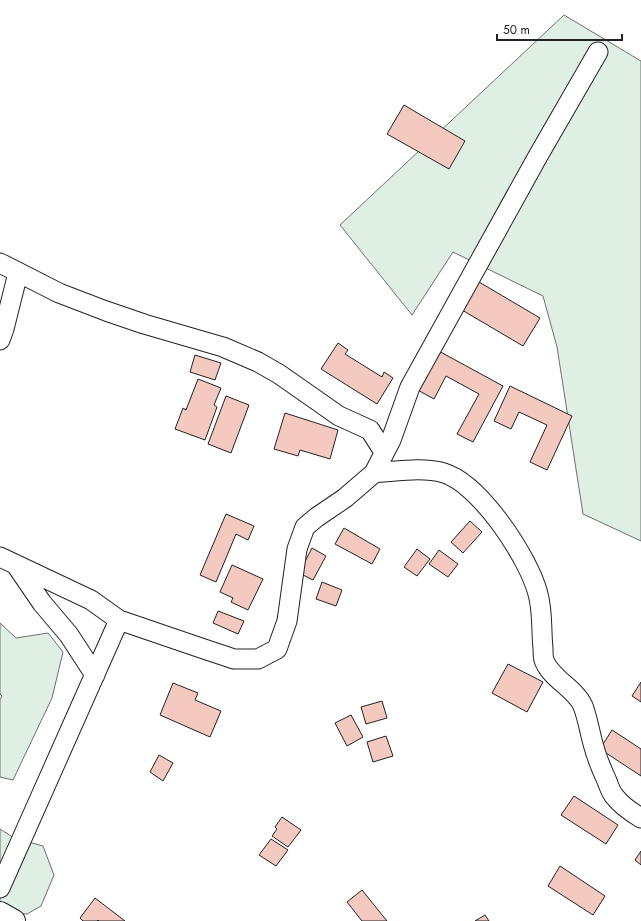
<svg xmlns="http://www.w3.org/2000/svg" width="641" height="921" font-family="Jost,sans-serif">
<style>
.green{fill:#e0efe3;stroke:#6f6f6f}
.building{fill:#f3c9c0;stroke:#222}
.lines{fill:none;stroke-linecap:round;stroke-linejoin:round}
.minor-casing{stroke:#222;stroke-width:21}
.highway-casing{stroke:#222;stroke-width:24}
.minor{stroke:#fff;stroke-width:19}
.highway{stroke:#fff;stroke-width:22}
</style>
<rect width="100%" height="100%" fill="#fff"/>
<path class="green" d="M 564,15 L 641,61 L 641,541 L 583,514 L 557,347 L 543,296 L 453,252 L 412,315 L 340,225 Z
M 0,623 L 16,638 L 48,633 L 63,652 L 52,698 L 13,780 L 0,777 L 0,700 L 2,696 L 0,694 Z
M 0,829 L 14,838 L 43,846 L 54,875 L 41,906 L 27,914 L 11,913 L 0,907 Z"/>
<path class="building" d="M 404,105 L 465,141 L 449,169 L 387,134 Z
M 479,282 L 540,318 L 523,346 L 462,310 Z
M 338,343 L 348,350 L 345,354 L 382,377 L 384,372 L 393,378 L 377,404 L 321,369 Z
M 435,349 L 503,386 L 473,442 L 457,434 L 479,394 L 446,376 L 434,399 L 414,388 Z
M 195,355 L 221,363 L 215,380 L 190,372 Z
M 198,379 L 221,388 L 214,405 L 217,407 L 205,440 L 175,429 L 183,408 L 186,410 Z
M 510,386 L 572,416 L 547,470 L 530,462 L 547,425 L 519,412 L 511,429 L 494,421 Z
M 226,396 L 249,405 L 231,453 L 208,444 Z
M 285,413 L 338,430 L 330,459 L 300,450 L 298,456 L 274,449 Z
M 226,514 L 254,526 L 248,540 L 236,534 L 216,582 L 200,575 Z
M 470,521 L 482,532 L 463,553 L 451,542 Z
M 344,528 L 380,549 L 372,564 L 335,544 Z
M 312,548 L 326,556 L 313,580 L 299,573 Z
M 417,549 L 430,559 L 417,576 L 404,567 Z
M 439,550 L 458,564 L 448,577 L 429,564 Z
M 232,565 L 263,579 L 248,610 L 231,602 L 233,598 L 220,592 Z
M 322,582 L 342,590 L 336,606 L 316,599 Z
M 218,611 L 244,621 L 238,634 L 213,623 Z
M 508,664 L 543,682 L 527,712 L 492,693 Z
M 641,682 L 641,702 L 632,696 Z
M 173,683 L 198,693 L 195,700 L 221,711 L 210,737 L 160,715 Z
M 382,701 L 387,718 L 366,724 L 361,707 Z
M 351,715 L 363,737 L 347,746 L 335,723 Z
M 612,730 L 641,749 L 641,776 L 600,749 Z
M 386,736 L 393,756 L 373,762 L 367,742 Z
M 159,755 L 173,763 L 163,781 L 150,772 Z
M 574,796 L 618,825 L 606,844 L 561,815 Z
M 282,817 L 301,830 L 288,847 L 272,836 L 277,829 L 275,827 Z
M 271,839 L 288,850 L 276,866 L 259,855 Z
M 641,851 L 641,865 L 635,860 Z
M 560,866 L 605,896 L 593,915 L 548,886 Z
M 362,890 L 387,921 L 362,921 L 347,902 Z
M 95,898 L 125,921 L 99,921 L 98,920 L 97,921 L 83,921 L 80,918 Z
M 485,915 L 489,921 L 475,921 Z"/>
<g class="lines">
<defs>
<path id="minor" d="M 0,263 L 59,293 L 106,311 L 144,324 L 223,347 L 258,362 L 279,374 L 339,416 L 370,430 L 384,452
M 0,340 L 4,329 L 18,273
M 374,473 C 394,471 425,467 444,473 C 480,484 529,558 538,594 C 543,612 541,630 543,648 C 543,652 543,657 544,660 C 550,678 576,689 583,706 C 588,719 590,734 594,747 C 597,759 602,770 607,781 C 609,786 611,793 615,797 C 622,806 631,812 641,818
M 0,557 L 91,600 L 119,620 L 201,648 L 234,659 L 258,659 L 277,649 L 287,621 L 297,549 L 305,527 L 317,517 L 345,498 L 374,473 L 391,440 L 410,387 L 538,156 L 598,52
M 16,565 L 42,603 L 69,635 L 95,675
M 0,888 L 119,620"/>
<path id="highway" d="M 0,913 L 14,921"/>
</defs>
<use href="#minor" class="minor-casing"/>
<use href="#highway" class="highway-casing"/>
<use href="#minor" class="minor"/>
<use href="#highway" class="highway"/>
</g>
<path d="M497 34v6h125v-6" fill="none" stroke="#222222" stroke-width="2"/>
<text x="503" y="34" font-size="12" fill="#222222" stroke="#ffffff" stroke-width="3" paint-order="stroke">50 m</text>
</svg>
